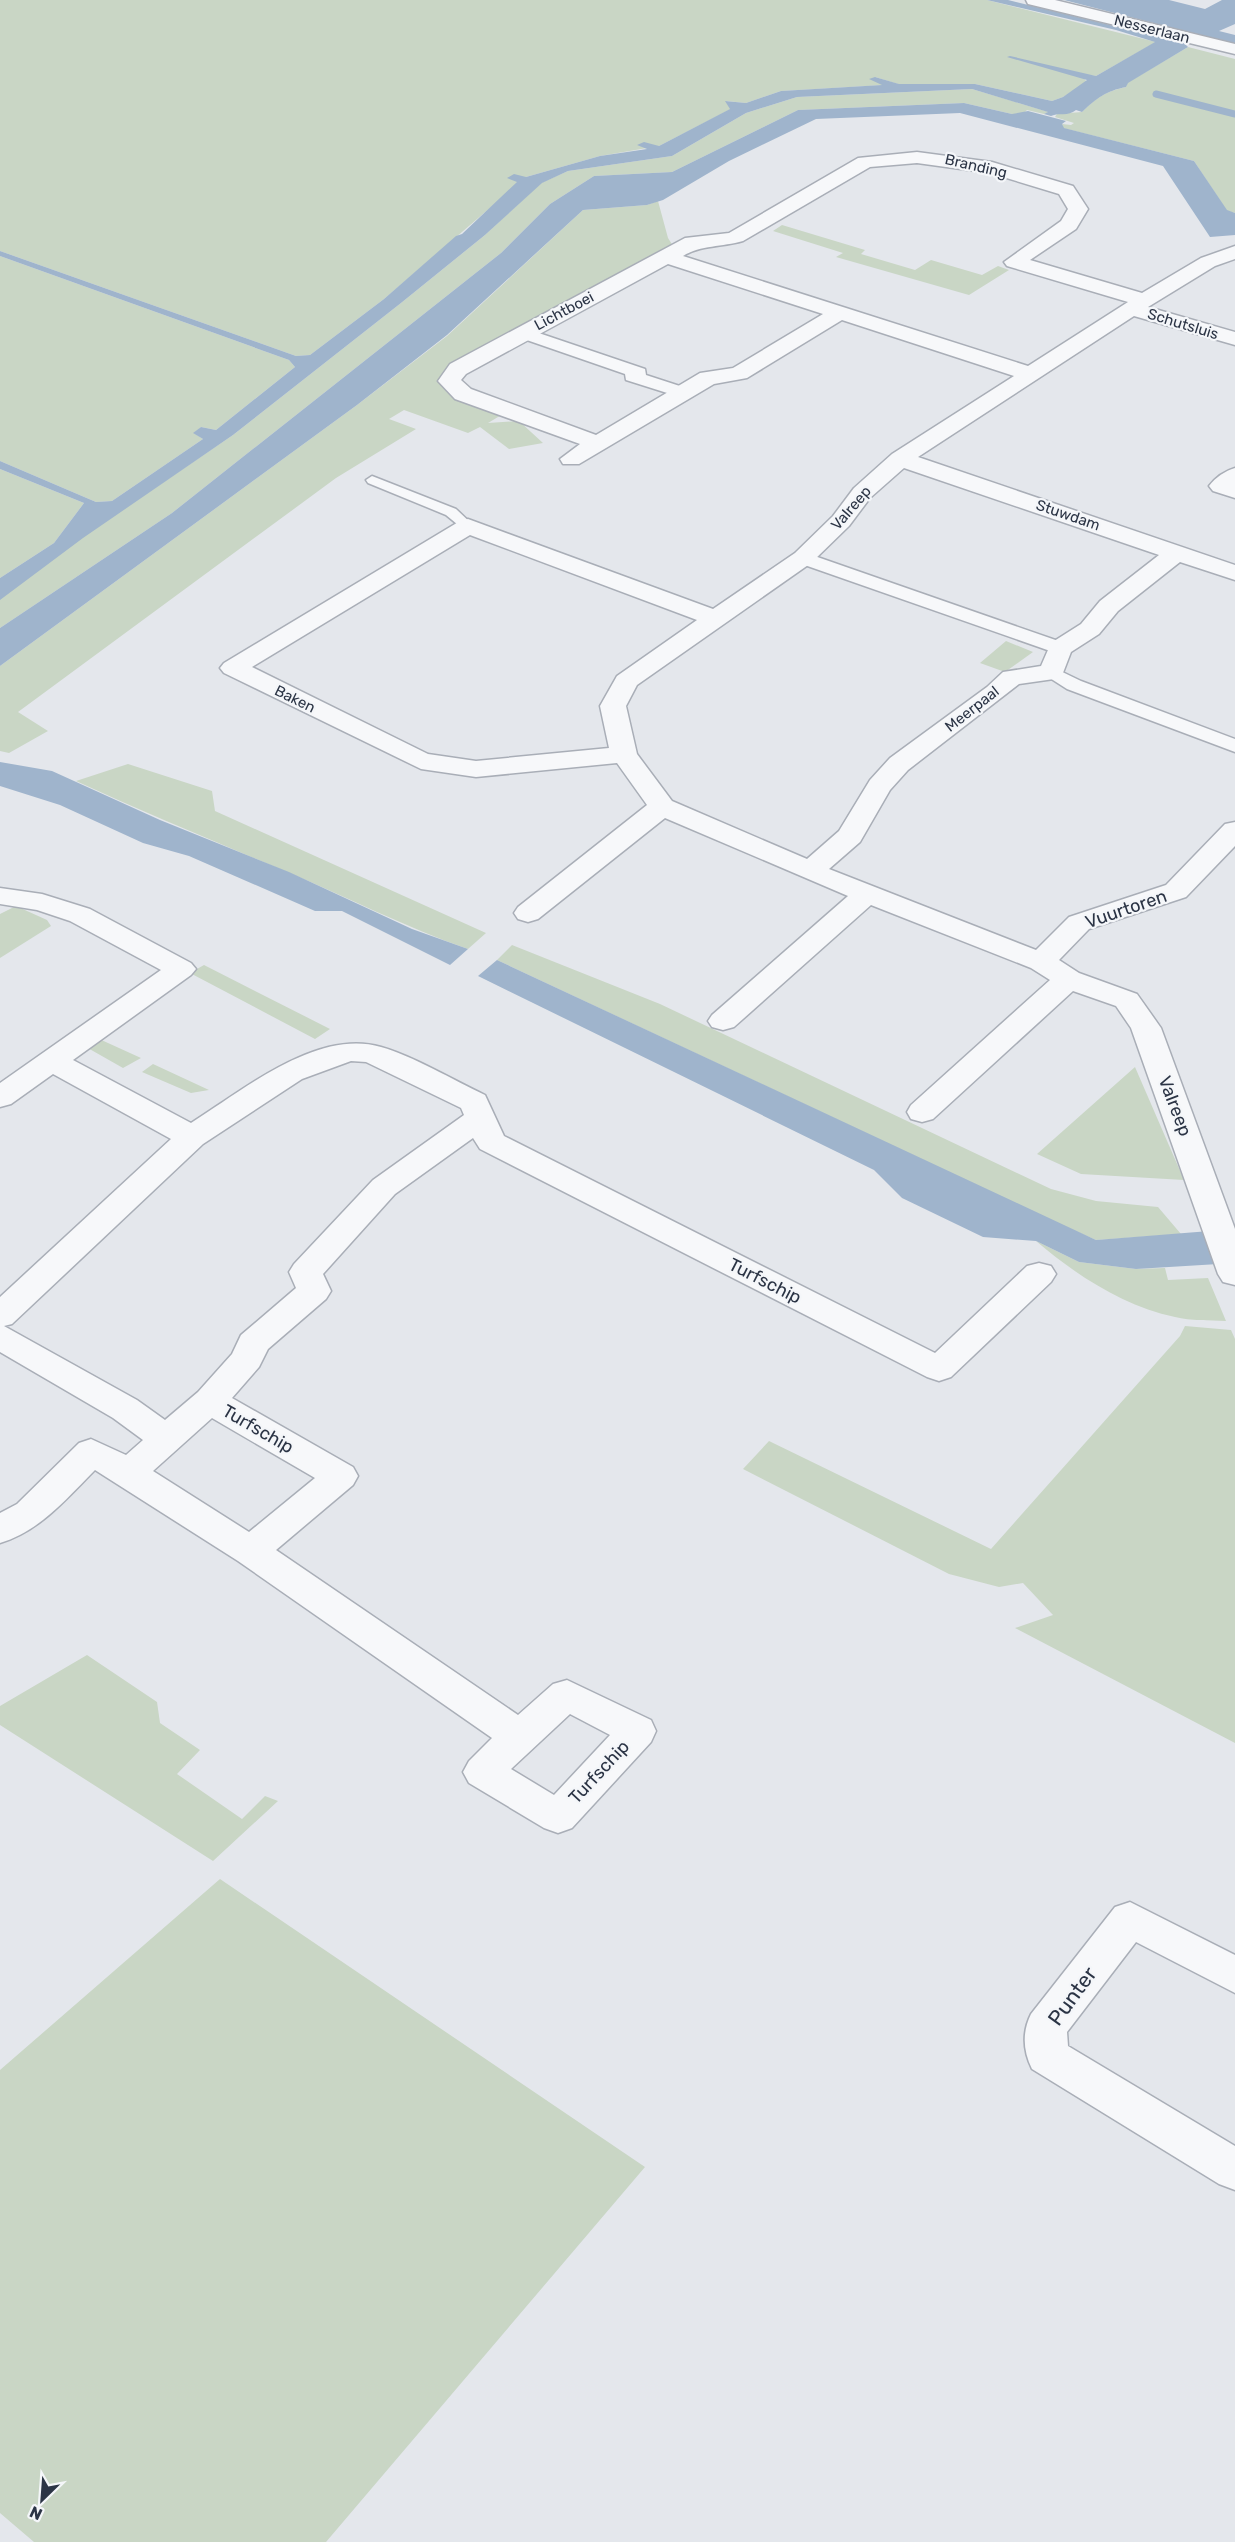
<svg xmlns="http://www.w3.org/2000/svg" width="1235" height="2542" font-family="Rubik,sans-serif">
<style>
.green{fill:#c9d6c5}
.water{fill:#9fb4cc}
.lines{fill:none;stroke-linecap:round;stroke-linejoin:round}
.stream{stroke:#9fb4cc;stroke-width:7}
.service-casing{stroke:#a9aeb7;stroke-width:3}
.pedestrian-casing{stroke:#a9aeb7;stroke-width:3}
.minor-casing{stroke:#a9aeb7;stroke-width:3}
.service{fill:#f7f8fa;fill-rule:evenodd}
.pedestrian{fill:#f7f8fa;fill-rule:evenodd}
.minor{fill:#f7f8fa;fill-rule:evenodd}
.labels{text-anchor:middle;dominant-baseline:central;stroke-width:4.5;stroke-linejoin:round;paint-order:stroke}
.far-street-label{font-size:15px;fill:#2b3445;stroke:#f4f6f9}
.street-label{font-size:18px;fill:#2b3445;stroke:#f4f6f9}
.near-street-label{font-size:21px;fill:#2b3445;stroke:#f4f6f9}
</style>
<rect width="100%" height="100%" fill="#e4e7ec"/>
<path class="green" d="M 0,0 L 987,0 L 1156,42 L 1096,76 L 1080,74 L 1087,82 L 1063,97 L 1052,101 L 975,84 L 898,84 L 875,77 L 884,85 L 781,91 L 746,103 L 726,101 L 731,109 L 659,146 L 600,156 L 526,177 L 384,299 L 310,355 L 296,356 L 0,251 Z
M 1188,47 L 1235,59 L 1235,213 L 1227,211 L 1194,161 L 1063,128 L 1062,124 L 1071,125 L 1074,123 L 1055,117 L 1057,114 L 1082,112 C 1096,98 1106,91 1126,87 L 1127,83 Z
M 972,89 L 1049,112 L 1044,114 L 1027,110 L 1023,114 L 1012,114 L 964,103 L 798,110 L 672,172 L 594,176 L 550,204 L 501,253 L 172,513 L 0,628 L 0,593 L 233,435 L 401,303 L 485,235 L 541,183 L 568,171 L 672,156 L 746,113 L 797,97 Z
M 658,201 L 668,238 L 673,246 L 442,383 L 454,397 L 503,414 L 488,423 L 519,421 L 543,443 L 509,449 L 480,427 L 468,433 L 404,410 L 389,419 L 416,429 L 336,478 L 18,712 L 48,731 L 9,753 L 0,751 L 0,666 L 357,405 L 447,336 L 583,210 L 647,205 Z
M 782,225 L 865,250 L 861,254 L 915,270 L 931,260 L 982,275 L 998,266 L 1009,270 L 969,295 L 836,257 L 843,253 L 773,231 Z
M 0,256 L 289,360 L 295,367 L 216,430 L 201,427 L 194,433 L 203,439 L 112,501 L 96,502 L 0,461 Z
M 0,469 L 84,503 L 54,543 L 0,578 Z
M 1006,641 L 1033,652 L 1005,672 L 980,663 Z
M 128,764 L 212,791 L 215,811 L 486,933 L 468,949 C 405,927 347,897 287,872 C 216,842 146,813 76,781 Z
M 16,906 L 47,920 L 51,926 L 0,958 L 0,914 Z
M 512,945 L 660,1004 L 1051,1189 L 1096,1201 L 1158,1207 L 1181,1234 L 1096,1240 L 1066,1227 L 497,960 Z
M 204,965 L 330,1029 L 315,1039 L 190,973 Z
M 97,1038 L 141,1058 L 123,1068 L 86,1047 Z
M 153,1064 L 209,1090 L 191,1093 L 142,1072 Z
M 1135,1067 L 1184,1180 L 1081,1174 L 1037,1154 Z
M 1036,1241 L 1079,1262 L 1136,1269 L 1165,1268 L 1168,1280 L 1208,1278 L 1226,1321 C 1209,1320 1191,1321 1175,1317 C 1123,1306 1076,1275 1036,1241 Z
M 1185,1326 L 1231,1330 L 1235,1339 L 1235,1743 L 1015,1628 L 1053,1615 L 1023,1583 L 999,1587 L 949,1574 L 743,1469 L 769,1441 L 991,1549 L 1180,1336 Z
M 87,1655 L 157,1702 L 160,1723 L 200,1750 L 177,1774 L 242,1819 L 265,1796 L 278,1801 L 213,1861 L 0,1725 L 0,1706 Z
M 220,1879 L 645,2167 L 326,2542 L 34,2542 L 0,2513 L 0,2070 Z"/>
<path class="water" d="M 987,0 L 1008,0 L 1184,43 L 1188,47 L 1128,83 L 1126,87 C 1106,91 1097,98 1082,112 L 1076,110 C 1068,117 1059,112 1051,116 L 1044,114 L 1048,112 L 972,89 L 797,97 L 746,113 L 672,156 L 568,171 L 542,183 L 485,235 L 401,303 L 233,435 L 83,538 L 0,600 L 0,578 L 54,543 L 84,503 L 0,469 L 0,461 L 96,502 L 112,501 L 203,439 L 193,433 L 201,427 L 216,430 L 295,367 L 289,360 L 0,256 L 0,251 L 296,356 L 310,355 L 384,299 L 456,236 L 462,234 L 517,182 L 507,178 L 514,174 L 526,177 L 600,156 L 647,149 L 637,145 L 644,142 L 659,146 L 730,109 L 725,101 L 746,103 L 781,91 L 882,85 L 869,79 L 875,77 L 899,84 L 975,84 L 1052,101 L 1063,97 L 1087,80 L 1007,57 L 1010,56 L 1096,76 L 1155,42 L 1116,30 Z
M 1064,0 L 1169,0 L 1205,9 L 1222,0 L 1235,0 L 1235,24 L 1219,31 L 1235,35 L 1235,44 Z
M 964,103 L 1012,114 L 1028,111 L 1066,121 L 1062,124 L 1064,128 L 1194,161 L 1227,210 L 1235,213 L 1235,235 L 1210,237 L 1163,166 L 960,113 L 816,119 L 729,161 L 663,200 L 647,205 L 583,210 L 447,335 L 357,405 L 0,666 L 0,628 L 172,513 L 501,253 L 550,204 L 594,176 L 672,172 L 798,110 Z
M 0,762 L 52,771 L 160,820 L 289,872 L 412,929 L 468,949 L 450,965 L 342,911 L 315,911 L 189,856 L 143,843 L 60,805 L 0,786 Z
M 497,960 L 1096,1240 L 1235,1229 L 1235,1263 L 1136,1269 L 1079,1262 L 1036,1241 L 983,1237 L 902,1198 L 874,1170 L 478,976 Z"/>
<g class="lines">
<path class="stream" d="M 1156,94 L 1235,114"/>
<defs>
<path id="service" d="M 372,476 L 456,509 L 474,526 L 473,529 L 463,529 L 446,515 L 368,483 L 366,480 Z"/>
<path id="pedestrian" d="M 524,328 L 645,369 L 646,375 L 689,389 L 692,393 L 683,398 L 626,380 L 625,374 L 518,337 L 515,333 L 518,329 Z
M 803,552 L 1067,644 L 1070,648 L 1067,652 L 1053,652 L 796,562 L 793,558 L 796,554 Z
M 1052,667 L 1081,681 L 1235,739 L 1235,752 L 1067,689 L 1042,673 L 1045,669 Z"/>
<path id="minor" d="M 1026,0 L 1055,0 L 1235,44 L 1235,54 L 1028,4 Z
M 917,152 L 992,162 L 1073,186 L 1088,209 L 1076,229 L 1030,260 L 1142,293 L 1201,258 L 1235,246 L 1235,259 L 1215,266 L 1148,307 L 1235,332 L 1235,345 L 1134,316 L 918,457 L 1235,565 L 1235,580 L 1180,562 L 1118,611 L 1099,634 L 1071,652 L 1061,678 L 1019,684 L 908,770 L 890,790 L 860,842 L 829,869 L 1036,950 L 1069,917 L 1166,885 L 1225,824 L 1235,822 L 1235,846 L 1186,897 L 1089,929 L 1059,960 L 1079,973 L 1137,994 L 1161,1028 L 1235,1229 L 1235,1285 L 1223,1282 L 1218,1274 L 1131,1028 L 1116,1006 L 1073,991 L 933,1119 L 922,1122 L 911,1119 L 907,1112 L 911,1105 L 1050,980 L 1031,968 L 871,905 L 734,1027 L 723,1030 L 712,1027 L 708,1021 L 712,1015 L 848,896 L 665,818 L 538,919 L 528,922 L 518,919 L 514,913 L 518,907 L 647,805 L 617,763 L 476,777 L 421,769 L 224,673 L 220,668 L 224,663 L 460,521 L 468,519 L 713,609 L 795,553 L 833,516 L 854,488 L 892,454 L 1014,376 L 842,320 L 747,378 L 714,384 L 579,464 L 563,464 L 560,459 L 580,444 L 455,399 L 438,381 L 450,364 L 685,238 L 729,233 L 858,158 ZM 917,163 L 990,173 L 1059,194 L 1068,209 L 1061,221 L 1004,262 L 1007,266 L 1128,302 L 1028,366 L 683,256 C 701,245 722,247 743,241 L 870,167 ZM 668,264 L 823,314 L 733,368 L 700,373 L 596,435 L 471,389 L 461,380 L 466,374 ZM 904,468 L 1159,555 L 1100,601 L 1081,624 L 1051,643 L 1041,666 L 1003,672 L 987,687 L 890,758 L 870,780 L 839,831 L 807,859 L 672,801 L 637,754 L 626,706 L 637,685 L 811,563 L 849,526 L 870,498 ZM 470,535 L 697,620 L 617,676 L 600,706 L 609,748 L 476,761 L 428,754 L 252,667 Z
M 1235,468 L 1235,498 L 1213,491 L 1209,486 C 1216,477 1225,471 1235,468 Z
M 0,888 L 42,894 L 90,909 L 191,963 L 196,969 L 191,975 L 73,1060 L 191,1123 C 242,1091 317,1028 381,1047 C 413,1056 453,1080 485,1095 L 504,1136 L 935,1353 L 1027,1266 L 1039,1263 L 1051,1266 L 1056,1274 L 1051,1282 L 951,1377 L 939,1381 L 927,1377 L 480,1149 L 473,1138 L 395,1194 L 323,1274 L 331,1291 L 326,1299 L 268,1349 L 259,1367 L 232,1398 L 353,1467 L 358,1476 L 353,1485 L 276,1550 L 518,1715 L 553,1684 L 567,1680 L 651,1720 L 656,1731 L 651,1742 L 572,1828 L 558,1833 L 544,1828 L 469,1783 L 463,1772 L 469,1761 L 492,1738 L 238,1561 L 95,1470 C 66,1499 40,1531 0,1543 L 0,1513 L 17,1504 L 79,1443 L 91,1439 L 126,1455 L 143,1440 L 113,1418 L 0,1352 L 0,1297 L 171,1139 L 53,1074 L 11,1104 L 0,1107 L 0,1083 L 161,970 L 70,921 L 37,910 L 0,904 ZM 351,1061 L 366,1062 L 461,1108 L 464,1115 L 373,1180 L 294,1264 L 289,1272 L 296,1288 L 241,1335 L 232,1354 L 198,1392 L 165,1420 L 137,1400 L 4,1326 L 12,1324 L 203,1144 L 302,1079 ZM 212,1418 L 315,1478 L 249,1532 L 153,1471 ZM 570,1714 L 610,1735 L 554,1795 L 511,1769 Z
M 1130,1902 L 1235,1955 L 1235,1993 L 1136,1942 L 1067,2032 L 1068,2046 L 1235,2146 L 1235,2190 L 1219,2184 L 1032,2069 C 1023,2051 1022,2032 1031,2014 L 1115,1907 Z"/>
</defs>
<use href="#service" class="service-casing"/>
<use href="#pedestrian" class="pedestrian-casing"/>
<use href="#minor" class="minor-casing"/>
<use href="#service" class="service"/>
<use href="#pedestrian" class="pedestrian"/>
<use href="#minor" class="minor"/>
</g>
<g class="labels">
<g class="far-street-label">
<text transform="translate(1152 29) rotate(14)">Nesserlaan</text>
<text transform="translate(976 166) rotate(13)">Branding</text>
<text transform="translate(564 311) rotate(-28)">Lichtboei</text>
<text transform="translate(1183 324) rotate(17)">Schutsluis</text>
<text transform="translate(851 508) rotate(-49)">Valreep</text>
<text transform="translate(1068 515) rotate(19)">Stuwdam</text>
<text transform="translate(295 699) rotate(26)">Baken</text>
<text transform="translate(972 709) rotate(-38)">Meerpaal</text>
</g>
<g class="street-label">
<text transform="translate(1126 909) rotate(-19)">Vuurtoren</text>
<text transform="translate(1175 1106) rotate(69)">Valreep</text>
<text transform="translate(765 1281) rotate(27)">Turfschip</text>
<text transform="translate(258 1429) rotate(30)">Turfschip</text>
<text transform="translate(599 1772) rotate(-47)">Turfschip</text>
</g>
<g class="near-street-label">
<text transform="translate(1072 1996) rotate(-54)">Punter</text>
</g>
</g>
<g transform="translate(42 2500) rotate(205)" stroke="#f4f6f9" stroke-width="4.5" paint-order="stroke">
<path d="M0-4.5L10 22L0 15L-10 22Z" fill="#2b3445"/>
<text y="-9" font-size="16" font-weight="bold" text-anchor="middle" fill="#2b3445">N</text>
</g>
</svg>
